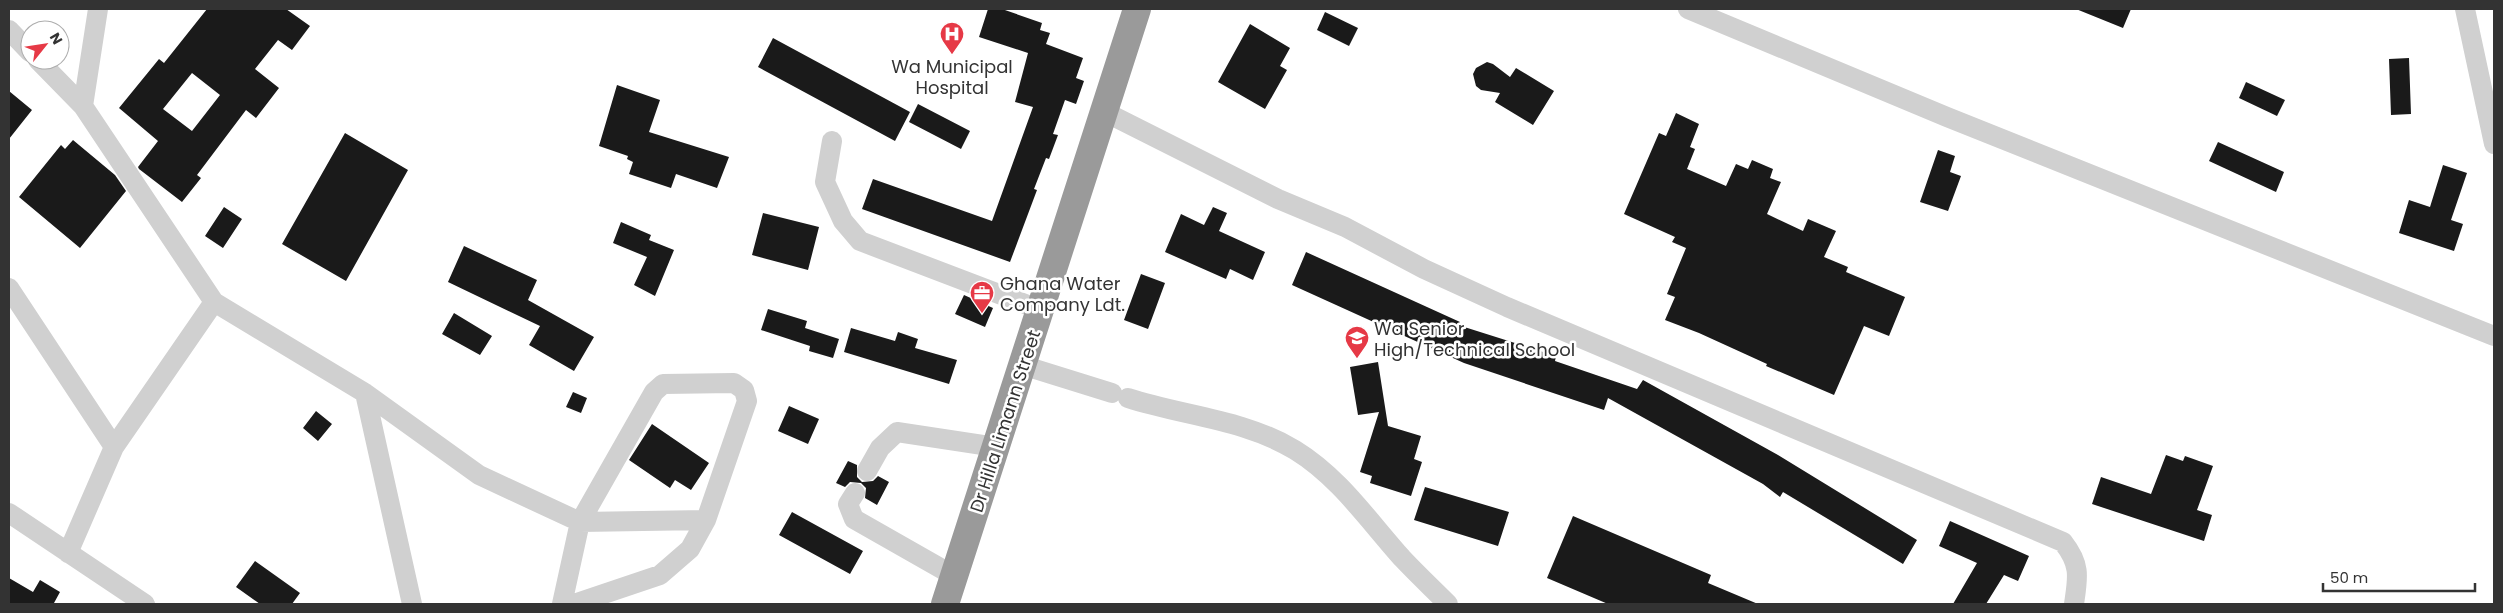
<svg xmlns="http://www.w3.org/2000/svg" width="2503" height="613" font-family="Poppins,sans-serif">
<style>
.building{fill:#1a1a1a;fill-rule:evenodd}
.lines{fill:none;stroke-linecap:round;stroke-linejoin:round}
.minor{stroke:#d0d0d0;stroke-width:20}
.highway{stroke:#9a9a9a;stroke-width:28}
.labels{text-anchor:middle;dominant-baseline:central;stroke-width:5;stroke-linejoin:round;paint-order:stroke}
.poi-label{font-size:18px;fill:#333;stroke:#fff;text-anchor:start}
.street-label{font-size:18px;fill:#333;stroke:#fff}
</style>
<rect width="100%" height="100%" fill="#fff"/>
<path class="building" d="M 207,9 L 286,9 L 310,26 L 292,50 L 278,40 L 255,69 L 279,88 L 256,118 L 246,110 L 197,175 L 201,178 L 182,202 L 139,169 L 138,167 L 158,141 L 119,108 L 159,59 L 164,63 ZM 192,73 L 220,95 L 192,131 L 163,109 Z
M 988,9 L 1002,9 L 1042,23 L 1040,30 L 1050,33 L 1046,44 L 1083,58 L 1076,78 L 1084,81 L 1076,104 L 1065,100 L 1053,134 L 1058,135 L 1049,159 L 1046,158 L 1034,189 L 1037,190 L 1010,262 L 862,209 L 873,179 L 992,221 L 1033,107 L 1015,102 L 1028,53 L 979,37 Z
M 2076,9 L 2131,9 L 2123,28 Z
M 1325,12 L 1358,28 L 1349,46 L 1317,30 Z
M 1250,24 L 1290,48 L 1280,66 L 1287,70 L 1265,109 L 1218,82 Z
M 773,38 L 910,112 L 895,141 L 758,67 Z
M 2409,58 L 2411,114 L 2391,115 L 2389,59 Z
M 1487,62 L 1493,64 L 1510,77 L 1516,68 L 1554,91 L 1533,125 L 1495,102 L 1500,93 L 1481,90 L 1476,86 L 1473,74 L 1476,68 Z
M 2246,82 L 2285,100 L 2277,116 L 2239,98 Z
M 617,85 L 660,100 L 649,132 L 729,157 L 717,188 L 676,174 L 671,188 L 629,174 L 633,162 L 627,159 L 628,156 L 599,146 Z
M 9,91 L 32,110 L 9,139 Z
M 918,104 L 970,131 L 961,149 L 909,122 Z
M 1676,113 L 1699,124 L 1690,147 L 1695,149 L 1687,169 L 1726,186 L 1736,164 L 1748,169 L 1752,160 L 1773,169 L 1770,178 L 1781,182 L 1767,214 L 1803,231 L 1808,219 L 1836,231 L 1824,257 L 1848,267 L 1846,272 L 1905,297 L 1889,336 L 1864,326 L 1834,395 L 1766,366 L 1767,364 L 1699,333 L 1665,320 L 1675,297 L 1667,294 L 1686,248 L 1672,242 L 1675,237 L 1624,214 L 1659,133 L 1666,136 Z
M 345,133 L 408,170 L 346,281 L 282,244 Z
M 73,140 L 115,175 L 126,191 L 80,248 L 19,197 L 61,145 L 65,149 Z
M 2218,142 L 2284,172 L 2276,192 L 2209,161 Z
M 1938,150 L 1955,156 L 1950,172 L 1961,176 L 1948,211 L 1920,202 Z
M 2443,165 L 2467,173 L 2451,220 L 2463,224 L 2454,251 L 2399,233 L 2409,200 L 2430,207 Z
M 224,207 L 242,219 L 223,248 L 205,236 Z
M 1213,207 L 1227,213 L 1219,231 L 1265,252 L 1253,280 L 1230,269 L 1226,279 L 1165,252 L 1181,214 L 1204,225 Z
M 763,213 L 819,227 L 808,270 L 752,255 Z
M 621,222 L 651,235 L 649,240 L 674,250 L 655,296 L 634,285 L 647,257 L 613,243 Z
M 464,246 L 537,280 L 528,300 L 594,337 L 574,371 L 529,345 L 540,326 L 448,282 Z
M 1306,252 L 1460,322 L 1458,325 L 1556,356 L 1555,361 L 1637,389 L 1643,380 L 1778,455 L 1917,540 L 1903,564 L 1783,492 L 1780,497 L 1763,484 L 1608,398 L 1604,410 L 1464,363 L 1292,285 Z
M 1141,274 L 1165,283 L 1148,329 L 1124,320 Z
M 964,295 L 993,308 L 985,327 L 955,314 Z
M 768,309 L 807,321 L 805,328 L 839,339 L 833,358 L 809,351 L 810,346 L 761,330 Z
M 454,313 L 492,336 L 480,355 L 442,334 Z
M 851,328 L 895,341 L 898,332 L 918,339 L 915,348 L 957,360 L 949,384 L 844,352 Z
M 1378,362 L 1388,426 L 1421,436 L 1414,459 L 1422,462 L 1411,496 L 1370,483 L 1372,476 L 1360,472 L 1379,412 L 1358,415 L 1350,367 Z
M 573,392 L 587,398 L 581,413 L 566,407 Z
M 789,406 L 819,419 L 808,444 L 778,431 Z
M 316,411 L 332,424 L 318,441 L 303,428 Z
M 652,424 L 709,463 L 691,490 L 675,480 L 670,488 L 629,460 Z
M 2166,455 L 2183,461 L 2185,456 L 2213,466 L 2197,510 L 2212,515 L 2204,541 L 2092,504 L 2101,477 L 2151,494 Z
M 848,461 L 857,465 L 857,477 L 862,482 L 873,481 L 878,476 L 889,482 L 877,505 L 865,498 L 866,488 L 861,483 L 850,482 L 845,487 L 836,483 Z
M 1425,487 L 1509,512 L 1498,546 L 1414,520 Z
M 792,512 L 863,551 L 850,574 L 779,535 Z
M 1573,516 L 1711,575 L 1708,583 L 1758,604 L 1608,604 L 1547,578 Z
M 1950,521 L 2029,556 L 2018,581 L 2004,575 L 1986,604 L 1953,604 L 1977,563 L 1939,546 Z
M 255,561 L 300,593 L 292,604 L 260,604 L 236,587 Z
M 9,578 L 33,592 L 40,580 L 60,592 L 54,603 L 55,604 L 9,604 Z"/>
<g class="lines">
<path class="minor" d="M 98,9 L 83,106 L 214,302 L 365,393 L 479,475 L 580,522 L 706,520
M 1688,9 L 1947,117 L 2494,336
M 2465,9 L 2494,144
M 9,30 L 30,52
M 38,60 L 83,106
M 1103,111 L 1278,199 L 1345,227 L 1424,269 L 1507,307 L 2063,542 C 2081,565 2078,577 2074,604
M 832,141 L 825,182 L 843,221 L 860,241 L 1041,310
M 9,288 L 114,447 L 68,553
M 1022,365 L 1112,393
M 365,393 L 412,604
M 1128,398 C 1183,416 1244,419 1295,450 C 1339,477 1368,520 1402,558 C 1417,574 1433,589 1448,604
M 114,447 L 214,302
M 867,471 L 880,448 L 897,432 L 996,447
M 855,493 L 848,504 L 854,519 L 956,577
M 9,513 L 145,604
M 562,604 L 580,522 L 654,392 L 663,384 L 734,383 L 744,390 L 747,401 L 706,520 L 690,549 L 660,575 L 574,604"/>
<path class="highway" d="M 945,604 L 1137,9"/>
</g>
<defs>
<symbol id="hospital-pin" viewBox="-11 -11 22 30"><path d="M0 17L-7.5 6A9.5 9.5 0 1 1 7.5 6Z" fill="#e63946" stroke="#fff"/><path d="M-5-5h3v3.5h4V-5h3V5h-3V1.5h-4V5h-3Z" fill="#fff"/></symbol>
<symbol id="office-pin" viewBox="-11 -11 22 30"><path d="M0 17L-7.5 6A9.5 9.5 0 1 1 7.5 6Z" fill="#e63946" stroke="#fff"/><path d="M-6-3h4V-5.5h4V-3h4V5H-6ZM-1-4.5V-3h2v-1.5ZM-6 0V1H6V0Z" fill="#fff"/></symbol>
<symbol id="school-pin" viewBox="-11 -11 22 30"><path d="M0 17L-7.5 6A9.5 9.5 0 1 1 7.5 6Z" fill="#e63946" stroke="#fff"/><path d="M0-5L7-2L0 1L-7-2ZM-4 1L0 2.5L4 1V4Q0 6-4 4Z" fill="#fff"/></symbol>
</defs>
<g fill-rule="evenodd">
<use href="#hospital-pin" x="938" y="20" width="28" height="38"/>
<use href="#office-pin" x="968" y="279" width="28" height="38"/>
<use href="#school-pin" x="1343" y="324" width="28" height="38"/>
</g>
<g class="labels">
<g class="poi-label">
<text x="952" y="66" text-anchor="middle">Wa Municipal<tspan x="952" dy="21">Hospital</tspan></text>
<text x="1000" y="283">Ghana Water<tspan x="1000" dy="21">Company Ldt.</tspan></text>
<text x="1374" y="328">Wa Senior<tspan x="1374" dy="21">High/Technical School</tspan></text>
</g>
<g class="street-label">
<text transform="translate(1005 421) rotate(-72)">Dr Hilla Limann Street</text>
</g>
</g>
<rect width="2503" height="613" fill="none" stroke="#333333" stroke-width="20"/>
<g transform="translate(45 45) rotate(60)"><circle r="24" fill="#ffffff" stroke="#adadad"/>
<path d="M0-4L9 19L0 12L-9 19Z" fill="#e63946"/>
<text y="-8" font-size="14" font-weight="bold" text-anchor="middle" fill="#333333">N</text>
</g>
<path d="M2323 583v8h152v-8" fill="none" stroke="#333333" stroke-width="2.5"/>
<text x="2330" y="583" font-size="15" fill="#333333" stroke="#ffffff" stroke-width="4" paint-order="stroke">50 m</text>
</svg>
